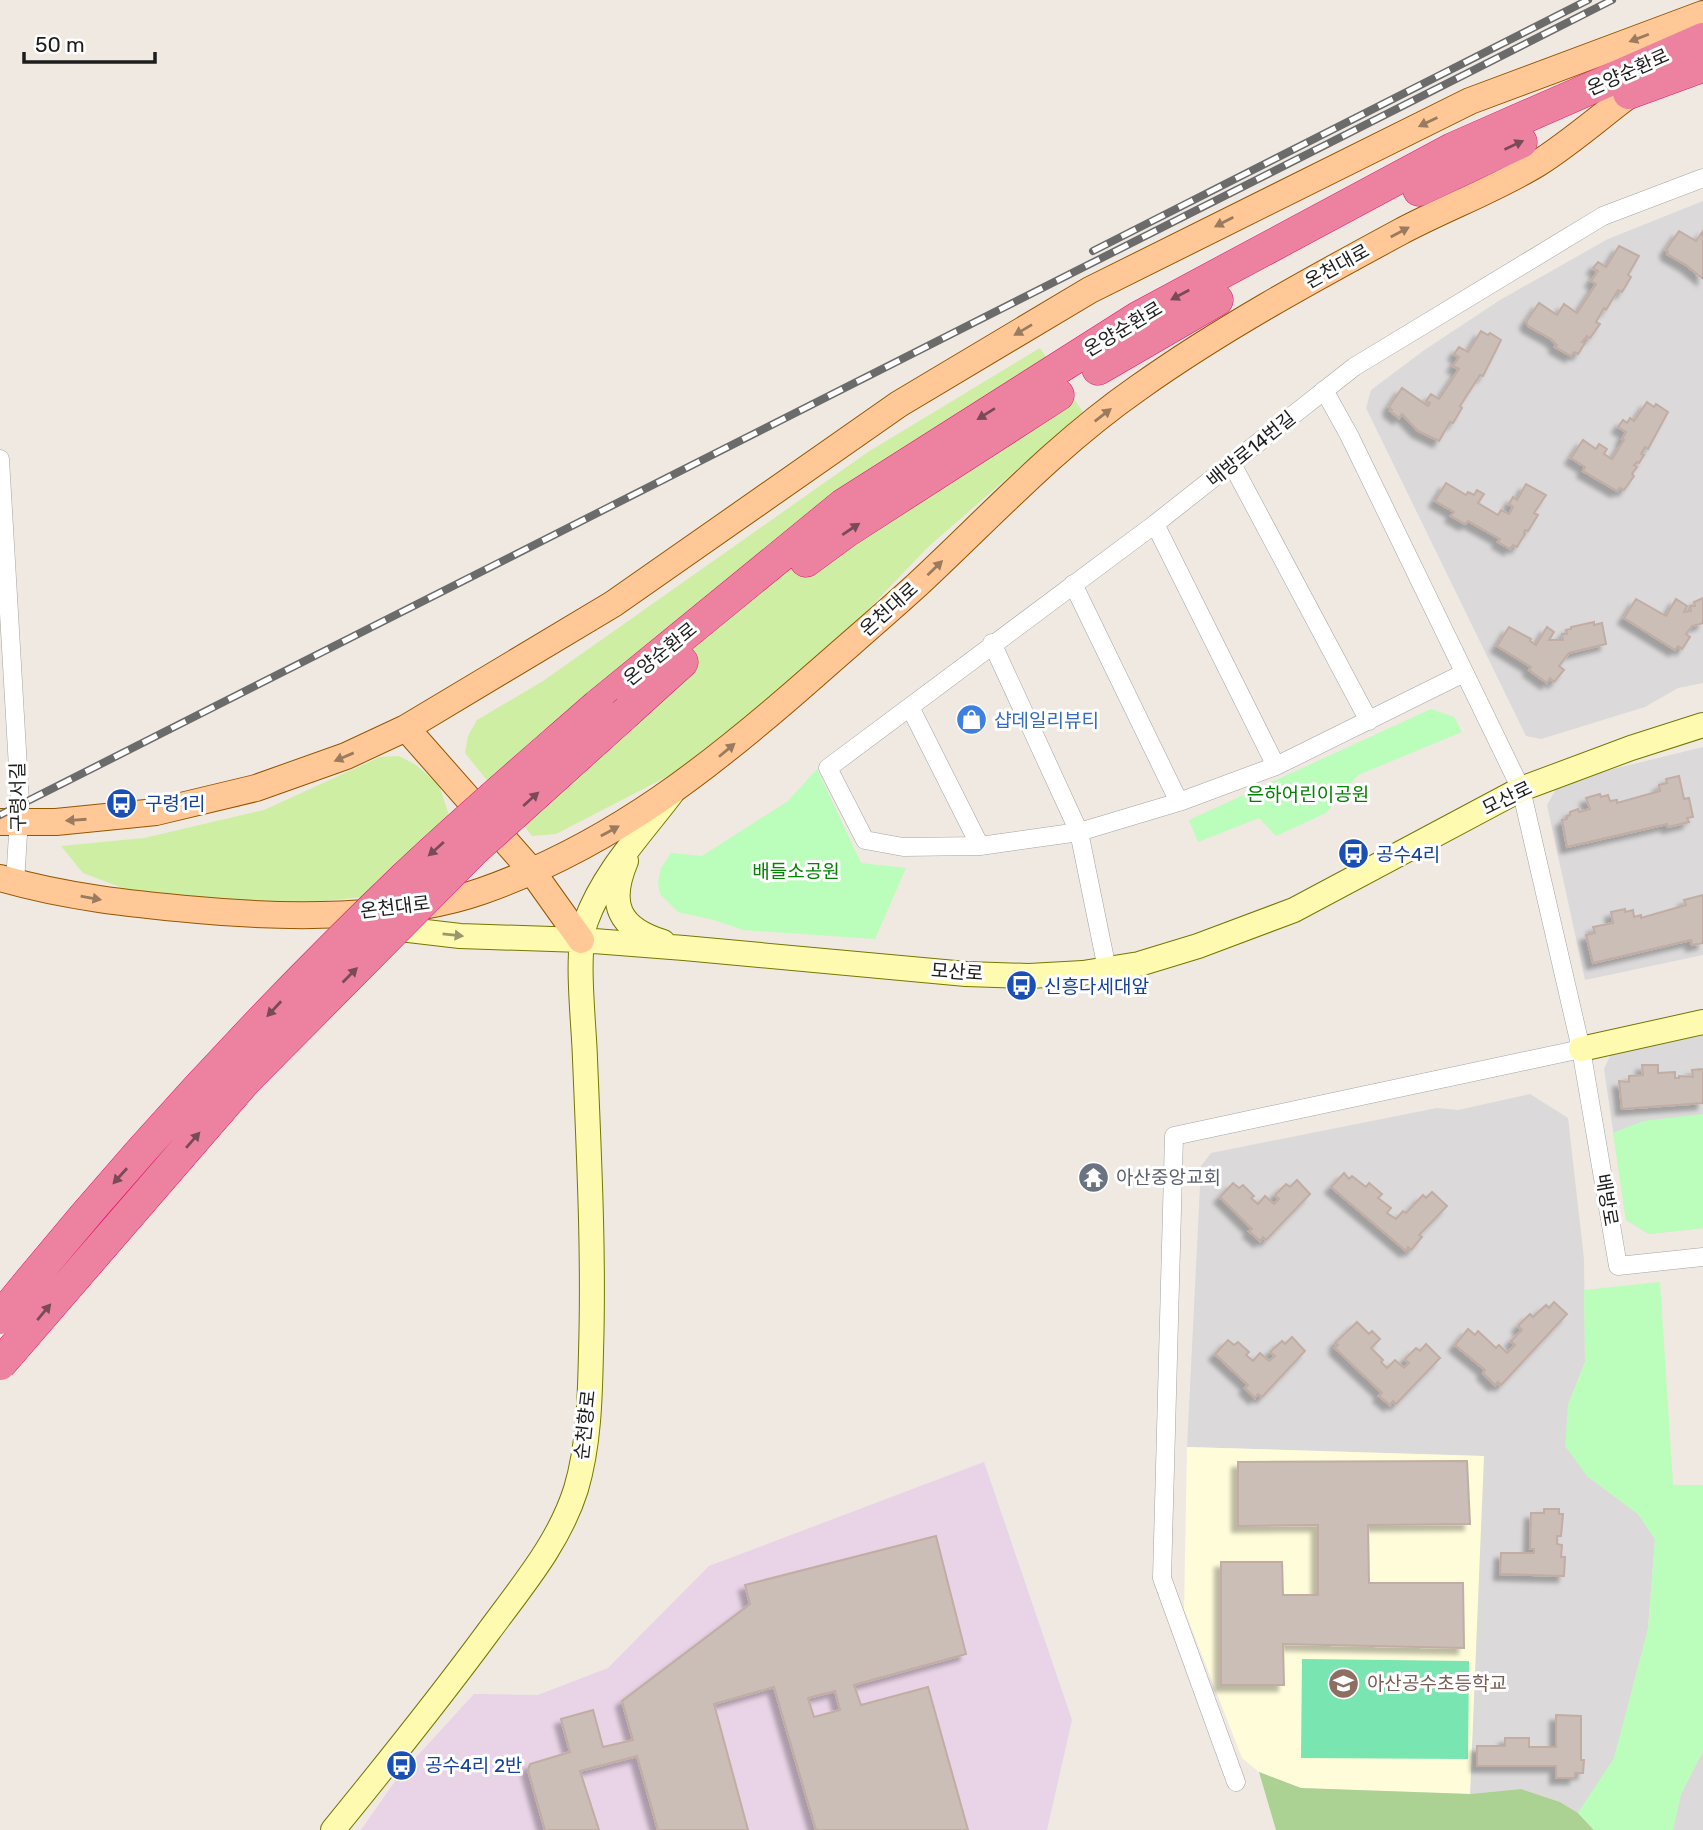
<svg xmlns="http://www.w3.org/2000/svg" width="1703" height="1830" font-family="Rubik,'Noto Sans KR',sans-serif">
<style>
.residential{fill:#dbd9da}
.industrial{fill:#e9d3e6}
.education{fill:#fffcda}
.grass{fill:#ceeea3}
.forest{fill:#abd193}
.park{fill:#bbfdba}
.pitch{fill:#79e5b1}
.building{fill:#cbbeb7;stroke:#c1ada3;stroke-width:2;fill-rule:evenodd;filter:url(#shadow)}
.lines{fill:none;stroke-linecap:round;stroke-linejoin:round}
.street-casing{stroke:#a4a4a4;stroke-width:19}
.secondary-casing{stroke:#757700;stroke-width:26}
.primary-casing{stroke:#955600;stroke-width:28}
.highway-casing{stroke:#e51670;stroke-width:33}
.street{stroke:#fff;stroke-width:18}
.secondary{stroke:#fefbb0;stroke-width:24}
.primary{stroke:#ffc896;stroke-width:26}
.highway{stroke:#ed82a0;stroke-width:32}
.rail-casing{stroke:#6b6b6b;stroke-width:8}
.rail{stroke:#fff;stroke-width:5;stroke-dasharray:16;stroke-linecap:butt}
.highway-bridge-casing{stroke:#e51670;stroke-width:33;stroke-linecap:butt}
.highway-bridge{stroke:#ed82a0;stroke-width:32}
.oneway{fill:#997b60}
.oneway2{fill:#7b4a58}
.oneway3{fill:#99976e}
.labels{text-anchor:middle;dominant-baseline:central;stroke-width:6;stroke-linejoin:round;paint-order:stroke}
.street-label{font-size:19px;fill:#1d1d1d;stroke:#fff}
.shop-label{font-size:19px;fill:#366cbe;stroke:#fff;text-anchor:start}
.park-label{font-size:19px;fill:#048203;stroke:#fff}
.transit-label{font-size:19px;fill:#164399;stroke:#fff;text-anchor:start}
.worship-label{font-size:19px;fill:#5b616d;stroke:#fff;text-anchor:start}
.education-label{font-size:19px;fill:#785e54;stroke:#fff;text-anchor:start}
</style>
<defs>
<filter id="shadow"><feDropShadow dx="-6" dy="6" stdDeviation="2" flood-color="#0004"/></filter>
</defs>
<rect width="100%" height="100%" fill="#efe9e1"/>
<path class="residential" d="M 1703,201 L 1703,683 L 1678,688 L 1645,707 L 1541,739 L 1526,736 L 1366,408 L 1371,390 L 1423,351 L 1500,300 L 1608,239 Z
M 1703,747 L 1703,955 L 1585,980 L 1547,805 L 1560,782 Z
M 1703,1035 L 1703,1228 L 1649,1234 L 1626,1220 L 1604,1069 L 1611,1054 Z
M 1530,1094 L 1568,1118 L 1584,1259 L 1585,1362 L 1568,1405 L 1587,1476 L 1638,1514 L 1655,1539 L 1648,1629 L 1614,1759 L 1578,1813 L 1560,1802 L 1521,1789 L 1470,1794 L 1483,1456 L 1187,1447 L 1201,1166 L 1211,1153 L 1437,1108 L 1458,1110 Z
M 1703,1751 L 1703,1830 L 1673,1830 L 1681,1794 Z"/>
<path class="industrial" d="M 984,1462 L 1072,1720 L 1047,1830 L 361,1830 L 398,1777 L 474,1694 L 538,1695 L 608,1668 L 709,1566 Z"/>
<path class="education" d="M 1187,1447 L 1484,1456 L 1470,1794 L 1300,1788 L 1259,1772 L 1242,1758 L 1184,1609 Z"/>
<path class="grass" d="M 1040,348 L 1083,412 L 928,547 L 860,618 L 763,703 L 674,773 L 556,834 L 532,836 L 465,753 L 468,736 L 477,720 L 543,681 L 868,452 Z
M 399,756 L 416,765 L 439,785 L 463,857 L 441,889 L 295,904 L 201,899 L 125,889 L 83,873 L 61,846 L 144,838 L 264,810 L 380,757 Z"/>
<path class="forest" d="M 1259,1772 L 1301,1788 L 1470,1794 L 1521,1789 L 1560,1802 L 1578,1813 L 1594,1830 L 1276,1830 Z"/>
<path class="park" d="M 1431,709 L 1454,717 L 1462,732 L 1358,775 L 1326,813 L 1276,836 L 1259,818 L 1198,842 L 1189,820 Z
M 817,769 L 861,863 L 906,868 L 875,939 L 743,930 L 714,920 L 678,912 L 660,894 L 658,882 L 661,868 L 671,853 L 702,856 L 788,801 Z
M 1703,1114 L 1703,1228 L 1649,1234 L 1626,1220 L 1613,1133 L 1643,1121 Z
M 1660,1282 L 1673,1485 L 1703,1485 L 1703,1751 L 1681,1794 L 1673,1830 L 1594,1830 L 1578,1813 L 1614,1758 L 1648,1629 L 1655,1539 L 1638,1514 L 1587,1476 L 1565,1446 L 1568,1405 L 1585,1362 L 1584,1290 Z"/>
<path class="pitch" d="M 1302,1659 L 1469,1661 L 1468,1759 L 1301,1758 Z"/>
<path class="building" d="M 1679,231 L 1696,241 L 1703,231 L 1703,279 L 1686,265 L 1667,254 L 1668,252 L 1666,250 Z
M 1619,246 L 1639,256 L 1628,275 L 1631,277 L 1622,292 L 1618,290 L 1606,310 L 1604,308 L 1596,322 L 1600,324 L 1590,338 L 1587,336 L 1582,342 L 1585,343 L 1578,354 L 1574,352 L 1571,356 L 1555,347 L 1557,345 L 1551,339 L 1528,326 L 1526,322 L 1539,303 L 1557,315 L 1564,304 L 1577,313 L 1596,284 L 1591,281 L 1598,271 L 1593,268 L 1598,262 L 1606,267 Z
M 1481,331 L 1488,335 L 1490,333 L 1501,340 L 1483,376 L 1480,375 L 1460,406 L 1462,408 L 1453,423 L 1450,422 L 1439,441 L 1418,431 L 1402,414 L 1399,418 L 1390,411 L 1392,410 L 1389,407 L 1402,388 L 1428,406 L 1430,403 L 1426,401 L 1431,394 L 1439,399 L 1459,369 L 1453,366 L 1459,357 L 1454,354 L 1459,347 L 1468,352 Z
M 1647,402 L 1654,407 L 1656,404 L 1668,412 L 1648,449 L 1645,447 L 1641,454 L 1644,455 L 1639,463 L 1637,462 L 1634,465 L 1637,467 L 1632,474 L 1634,476 L 1624,490 L 1620,488 L 1617,491 L 1583,471 L 1585,467 L 1571,458 L 1583,440 L 1596,449 L 1599,444 L 1607,449 L 1604,454 L 1612,459 L 1624,440 L 1622,439 L 1626,432 L 1618,427 L 1623,420 L 1627,423 L 1630,418 L 1634,421 Z
M 1446,483 L 1466,495 L 1468,492 L 1474,495 L 1477,490 L 1484,494 L 1478,503 L 1498,515 L 1501,510 L 1509,514 L 1513,507 L 1509,504 L 1513,497 L 1517,500 L 1526,484 L 1546,495 L 1534,513 L 1538,515 L 1528,531 L 1525,530 L 1524,533 L 1525,534 L 1517,547 L 1513,545 L 1510,549 L 1498,542 L 1500,539 L 1468,521 L 1465,524 L 1451,516 L 1454,512 L 1435,501 Z
M 1703,598 L 1703,623 L 1692,626 L 1686,634 L 1690,637 L 1682,649 L 1678,646 L 1675,650 L 1624,618 L 1636,599 L 1666,616 L 1676,599 L 1687,606 L 1684,612 L 1691,611 L 1690,606 L 1695,606 L 1694,602 Z
M 1594,622 L 1594,625 L 1602,623 L 1606,644 L 1569,653 L 1559,666 L 1564,670 L 1554,682 L 1550,678 L 1547,683 L 1529,670 L 1531,667 L 1497,646 L 1509,627 L 1531,639 L 1530,641 L 1536,645 L 1547,627 L 1554,632 L 1549,640 L 1563,640 L 1562,634 L 1567,634 L 1566,630 L 1571,629 L 1571,627 Z
M 1679,776 L 1684,799 L 1689,798 L 1693,817 L 1687,818 L 1689,822 L 1668,827 L 1667,824 L 1567,847 L 1562,820 L 1567,819 L 1567,816 L 1570,815 L 1570,812 L 1578,809 L 1579,812 L 1590,809 L 1586,798 L 1600,794 L 1601,797 L 1608,795 L 1610,801 L 1617,800 L 1617,803 L 1660,791 L 1659,785 L 1667,783 L 1666,779 Z
M 1703,895 L 1703,943 L 1692,945 L 1691,940 L 1593,963 L 1586,935 L 1595,933 L 1593,927 L 1613,923 L 1611,912 L 1625,909 L 1625,912 L 1633,910 L 1634,917 L 1641,915 L 1641,918 L 1686,905 L 1684,900 Z
M 1642,1065 L 1658,1065 L 1658,1073 L 1675,1072 L 1675,1078 L 1679,1078 L 1679,1076 L 1693,1077 L 1692,1070 L 1703,1069 L 1703,1103 L 1622,1109 L 1619,1081 L 1629,1082 L 1629,1076 L 1643,1075 Z
M 1344,1173 L 1349,1179 L 1352,1176 L 1366,1187 L 1369,1183 L 1382,1194 L 1378,1198 L 1391,1208 L 1387,1213 L 1396,1219 L 1403,1211 L 1406,1213 L 1423,1195 L 1426,1198 L 1432,1192 L 1447,1206 L 1419,1235 L 1422,1237 L 1411,1250 L 1408,1247 L 1406,1251 L 1331,1187 Z
M 1297,1180 L 1310,1194 L 1266,1240 L 1263,1237 L 1260,1241 L 1249,1231 L 1252,1229 L 1220,1197 L 1233,1183 L 1239,1188 L 1243,1185 L 1254,1196 L 1251,1198 L 1258,1204 L 1265,1196 L 1274,1204 L 1279,1199 L 1275,1195 L 1286,1184 L 1290,1187 Z
M 1554,1302 L 1567,1314 L 1501,1385 L 1498,1382 L 1495,1385 L 1483,1373 L 1485,1370 L 1455,1345 L 1468,1329 L 1475,1335 L 1478,1331 L 1496,1348 L 1499,1345 L 1507,1353 L 1515,1345 L 1511,1341 L 1522,1330 L 1518,1326 L 1530,1314 L 1533,1317 L 1546,1305 L 1549,1308 Z
M 1357,1322 L 1369,1334 L 1372,1331 L 1380,1339 L 1371,1348 L 1383,1360 L 1381,1362 L 1387,1368 L 1395,1360 L 1404,1368 L 1409,1363 L 1405,1359 L 1416,1348 L 1420,1351 L 1426,1344 L 1440,1358 L 1396,1404 L 1393,1401 L 1390,1405 L 1379,1396 L 1382,1393 L 1335,1348 L 1338,1345 L 1335,1343 Z
M 1292,1337 L 1305,1351 L 1262,1397 L 1258,1394 L 1255,1398 L 1245,1388 L 1248,1385 L 1215,1354 L 1228,1340 L 1234,1345 L 1238,1342 L 1249,1352 L 1246,1355 L 1253,1361 L 1260,1353 L 1269,1361 L 1275,1356 L 1270,1352 L 1282,1341 L 1285,1344 Z
M 1467,1461 L 1470,1524 L 1368,1525 L 1369,1583 L 1463,1583 L 1464,1648 L 1283,1644 L 1284,1685 L 1221,1685 L 1221,1562 L 1282,1562 L 1283,1595 L 1318,1595 L 1318,1525 L 1238,1526 L 1238,1462 Z
M 1544,1509 L 1559,1509 L 1559,1514 L 1563,1514 L 1561,1536 L 1557,1536 L 1557,1544 L 1562,1545 L 1561,1557 L 1565,1557 L 1564,1576 L 1500,1574 L 1501,1553 L 1534,1553 L 1534,1549 L 1530,1549 L 1531,1513 L 1544,1513 Z
M 936,1536 L 966,1654 L 854,1685 L 861,1705 L 928,1687 L 968,1830 L 816,1830 L 774,1687 L 714,1704 L 748,1830 L 658,1830 L 637,1756 L 580,1771 L 599,1830 L 545,1830 L 528,1770 L 530,1764 L 570,1752 L 561,1719 L 593,1710 L 603,1747 L 633,1740 L 622,1701 L 750,1604 L 745,1585 ZM 835,1691 L 840,1710 L 814,1717 L 808,1698 Z
M 1556,1715 L 1581,1716 L 1581,1760 L 1584,1760 L 1583,1773 L 1575,1773 L 1575,1778 L 1556,1778 L 1556,1766 L 1477,1766 L 1477,1746 L 1505,1746 L 1505,1738 L 1529,1738 L 1529,1747 L 1556,1747 Z"/>
<g class="lines">
<defs>
<path id="street" d="M 1324,390 L 1349,435 L 1521,789 L 1581,1049 L 1618,1266 L 1703,1257
M 0,459 L 20,802 L 15,883
M 1232,464 L 1369,721
M 1155,524 L 1276,766
M 1073,584 L 1179,802
M 992,643 L 1079,832 L 1107,969
M 1464,673 L 1276,766 L 1179,802 L 1079,832 L 980,846 L 903,847 L 865,840 L 828,768 L 1155,524 L 1354,367 L 1603,216 L 1703,178
M 910,707 L 980,846
M 1236,1782 L 1162,1578 L 1174,1136 L 1581,1049"/>
<path id="secondary" d="M 626,861 C 608,904 618,928 663,942
M 383,927 L 460,936 L 581,940 L 684,948 L 966,974 L 1029,976 L 1083,973 L 1139,964 L 1198,946 L 1294,910 L 1521,789 L 1631,748 L 1703,725
M 1581,1049 L 1703,1022
M 333,1830 C 386,1765 439,1699 489,1631 C 522,1586 559,1543 576,1489 C 589,1445 590,1398 591,1352 C 594,1254 589,1156 585,1059 C 584,1022 575,954 586,921 C 604,872 641,834 672,793"/>
<path id="primary" d="M 406,728 L 531,870 L 581,940
M 0,822 L 56,822 L 156,812 L 256,788 L 346,756 L 406,728 L 613,604 L 899,404 L 1090,290 L 1470,101 L 1703,14
M 0,878 C 65,897 131,904 198,910 C 283,918 400,920 482,891 C 613,845 714,764 816,674 C 850,644 884,615 917,585 C 989,518 1056,445 1138,388 C 1221,329 1311,280 1400,232 C 1445,208 1494,190 1537,164 C 1572,142 1604,113 1637,89"/>
<path id="highway" d="M 1629,93 L 1703,66
M 1419,190 L 1521,142
M 1098,369 L 1217,300
M 806,561 L 847,531 L 1058,395
M 597,706 L 843,505 L 1139,317 L 1452,149 L 1703,39
M 628,711 L 682,662"/>
</defs>
<use href="#street" class="street-casing"/>
<use href="#secondary" class="secondary-casing"/>
<use href="#primary" class="primary-casing"/>
<use href="#highway" class="highway-casing"/>
<use href="#street" class="street"/>
<use href="#secondary" class="secondary"/>
<use href="#primary" class="primary"/>
<use href="#highway" class="highway"/>
<defs>
<path id="rail" d="M 1093,251 L 1588,0
M 0,815 L 1612,0"/>
</defs>
<use href="#rail" class="rail-casing"/>
<use href="#rail" class="rail"/>
<defs>
<path id="highway-bridge" d="M 0,1318 C 124,1164 260,1016 404,878 C 466,819 532,763 597,706
M 0,1364 L 245,1081 L 475,849 L 628,711"/>
</defs>
<use href="#highway-bridge" class="highway-bridge-casing"/>
<use href="#highway-bridge" class="highway-bridge"/>
</g>
<defs><path id="oneway-solid" d="M-6-.8H1V-3.2L6.5 0L1 3.2V.8H-6Z" transform="scale(1.75)"/></defs>
<g class="oneway">
<use href="#oneway-solid" transform="translate(1639 38) rotate(159)"/>
<use href="#oneway-solid" transform="translate(1428 122) rotate(154)"/>
<use href="#oneway-solid" transform="translate(1224 222) rotate(153)"/>
<use href="#oneway-solid" transform="translate(1400 232) rotate(-28)"/>
<use href="#oneway-solid" transform="translate(1023 330) rotate(149)"/>
<use href="#oneway-solid" transform="translate(1103 415) rotate(-38)"/>
<use href="#oneway-solid" transform="translate(935 568) rotate(-44)"/>
<use href="#oneway-solid" transform="translate(727 750) rotate(-40)"/>
<use href="#oneway-solid" transform="translate(344 757) rotate(157)"/>
<use href="#oneway-solid" transform="translate(76 820) rotate(176)"/>
<use href="#oneway-solid" transform="translate(610 831) rotate(-29)"/>
<use href="#oneway-solid" transform="translate(91 898) rotate(10)"/>
</g>
<g class="oneway2">
<use href="#oneway-solid" transform="translate(1514 145) rotate(-25)"/>
<use href="#oneway-solid" transform="translate(1180 295) rotate(152)"/>
<use href="#oneway-solid" transform="translate(986 414) rotate(148)"/>
<use href="#oneway-solid" transform="translate(851 529) rotate(-34)"/>
<use href="#oneway-solid" transform="translate(531 799) rotate(-42)"/>
<use href="#oneway-solid" transform="translate(436 849) rotate(138)"/>
<use href="#oneway-solid" transform="translate(350 975) rotate(-45)"/>
<use href="#oneway-solid" transform="translate(274 1009) rotate(133)"/>
<use href="#oneway-solid" transform="translate(193 1140) rotate(-49)"/>
<use href="#oneway-solid" transform="translate(120 1176) rotate(132)"/>
<use href="#oneway-solid" transform="translate(44 1312) rotate(-50)"/>
</g>
<use class="oneway3" href="#oneway-solid" transform="translate(453 935) rotate(6)"/>
<defs>
<symbol id="shop-disc" viewBox="-11 -11 22 22"><circle r="9.5" fill="#3f7fe0" stroke="#fff"/><path d="M-5-2.5h2.3a2.7 3.5 0 0 1 5.4 0H5L5.5 6h-11ZM-1.5-2.5h3a1.5 2.3 0 0 0-3 0Z" fill="#fff"/></symbol>
<symbol id="bus-disc" viewBox="-11 -11 22 22"><circle r="9.5" fill="#1a4fb4" stroke="#fff"/><path d="M-5-6H5V4H4V6H2V4H-2V6H-4V4H-5ZM-3.5-4V0h7V-4ZM-3.5 1.2v1.5H-2V1.2ZM2 1.2v1.5H3.5V1.2Z" fill="#fff"/></symbol>
<symbol id="temple-disc" viewBox="-11 -11 22 22"><circle r="9.5" fill="#6b7280" stroke="#fff"/><path d="M0-6L5-2H3V0L6.5 2.5H4V6H1.5V3h-3V6H-4V2.5H-6.5L-3 0V-2H-5Z" fill="#fff"/></symbol>
<symbol id="school-disc" viewBox="-11 -11 22 22"><circle r="9.5" fill="#8d6e63" stroke="#fff"/><path d="M0-5L7-2L0 1L-7-2ZM-4 1L0 2.5L4 1V4Q0 6-4 4Z" fill="#fff"/></symbol>
</defs>
<g fill-rule="evenodd">
<use href="#shop-disc" x="954" y="702" width="35" height="35"/>
<use href="#bus-disc" x="104" y="786" width="35" height="35"/>
<use href="#bus-disc" x="1336" y="836" width="35" height="35"/>
<use href="#bus-disc" x="1004" y="968" width="35" height="35"/>
<use href="#temple-disc" x="1076" y="1160" width="35" height="35"/>
<use href="#school-disc" x="1326" y="1666" width="35" height="35"/>
<use href="#bus-disc" x="384" y="1748" width="35" height="35"/>
</g>
<g class="labels">
<g class="street-label">
<text transform="translate(1628 72) rotate(-24)">온양순환로</text>
<text transform="translate(1337 266) rotate(-29)">온천대로</text>
<text transform="translate(1123 329) rotate(-31)">온양순환로</text>
<text transform="translate(1251 449) rotate(-39)">배방로14번길</text>
<text transform="translate(889 609) rotate(-42)">온천대로</text>
<text transform="translate(660 654) rotate(-39)">온양순환로</text>
<text transform="translate(18 797) rotate(-91)">구령서길</text>
<text transform="translate(1507 798) rotate(-26)">모산로</text>
<text transform="translate(395 907) rotate(-7)">온천대로</text>
<text transform="translate(957 972) rotate(4)">모산로</text>
<text transform="translate(1607 1200) rotate(80)">배방로</text>
<text transform="translate(585 1425) rotate(-84)">순천향로</text>
</g>
<g class="shop-label">
<text x="994" y="720">샵데일리뷰티</text>
</g>
<g class="park-label">
<text x="1308" y="794">은하어린이공원</text>
<text x="796" y="871">배들소공원</text>
</g>
<g class="transit-label">
<text x="145" y="803">구령1리</text>
<text x="1376" y="854">공수4리</text>
<text x="1044" y="986">신흥다세대앞</text>
<text x="425" y="1765">공수4리 2반</text>
</g>
<g class="worship-label">
<text x="1116" y="1177">아산중앙교회</text>
</g>
<g class="education-label">
<text x="1367" y="1683">아산공수초등학교</text>
</g>
</g>
<path d="M24 52v10h131v-10" fill="none" stroke="#1d1d1d" stroke-width="3.5"/>
<text x="35" y="52" font-size="21" fill="#1d1d1d" stroke="#ffffff" stroke-width="5" paint-order="stroke">50 m</text>
</svg>
